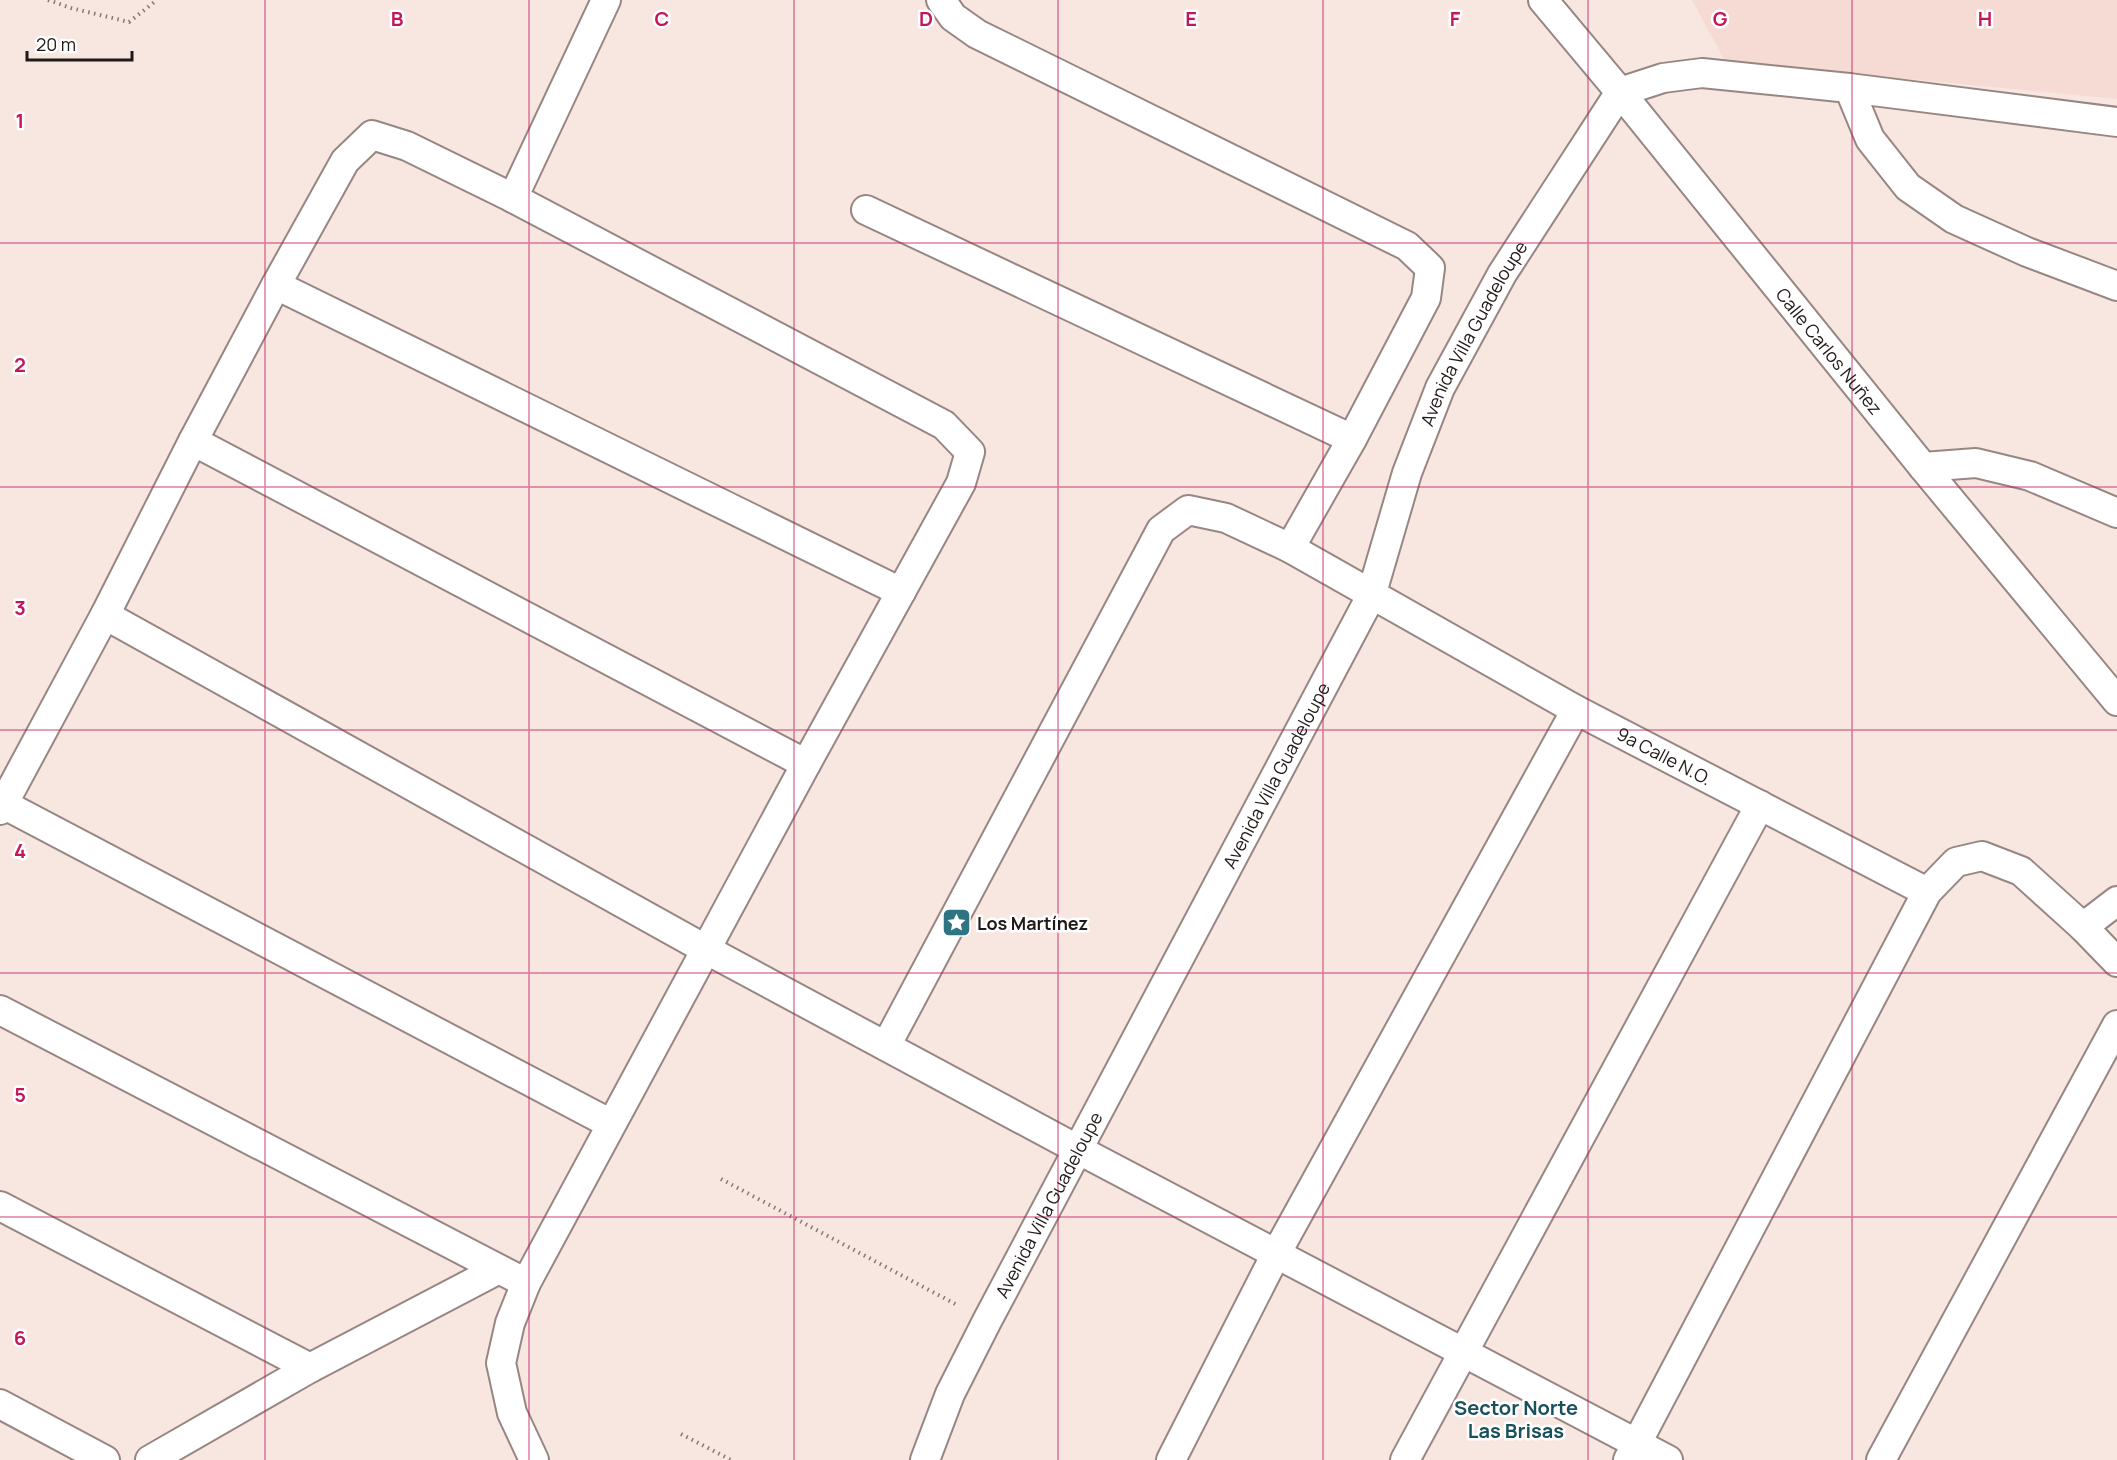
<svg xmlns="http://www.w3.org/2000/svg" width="2117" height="1460" font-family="Manrope,sans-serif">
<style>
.built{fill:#f6dad4}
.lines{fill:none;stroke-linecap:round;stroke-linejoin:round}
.street-casing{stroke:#978682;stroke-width:32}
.path{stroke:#857976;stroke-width:4;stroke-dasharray:1.5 4.5;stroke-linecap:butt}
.street{stroke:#fff;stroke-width:28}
.grid{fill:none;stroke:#c2185b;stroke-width:1.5;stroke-opacity:0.55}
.labels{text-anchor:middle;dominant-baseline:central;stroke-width:5;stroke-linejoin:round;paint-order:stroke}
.street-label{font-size:18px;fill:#1f1917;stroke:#fff}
.poi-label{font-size:18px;font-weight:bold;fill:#1f1917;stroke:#fff;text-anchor:start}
.neighbourhood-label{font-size:20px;font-weight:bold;fill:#18505c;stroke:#fff}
.grid-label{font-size:20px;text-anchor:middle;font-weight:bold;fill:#c2185b;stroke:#fff;stroke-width:5;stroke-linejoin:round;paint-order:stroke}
</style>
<rect width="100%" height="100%" fill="#f8e6e1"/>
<path class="built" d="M 1692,0 L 2117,0 L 2117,99 L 1725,61 Z"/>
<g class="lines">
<defs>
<g id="street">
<path d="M 941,0 L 953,17 L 977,34 L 1407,246 L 1430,268 L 1426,298 L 1352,439 L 1290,548"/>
<path id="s1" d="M 1543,0 L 1620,92 L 1923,467 L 2117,701"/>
<path d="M 1849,88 L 1870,139 L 1908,187 L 1954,219 L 2027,252 L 2117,286"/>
<path d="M 1620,92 L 1663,78 L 1702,73 L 1849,88 L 2117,122"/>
<path d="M 513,198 L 606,0"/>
<path d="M 866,210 L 1352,439"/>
<path d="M 276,285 L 901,592"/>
<path d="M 193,441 L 806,764"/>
<path d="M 1923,467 L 1976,463 L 2030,476 L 2117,513"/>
<path d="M 105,615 L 707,950 L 1077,1149 L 1668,1460"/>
<path d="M 3,804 L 611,1124"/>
<path d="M 0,810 L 105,615 L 193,441 L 276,285 L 345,161 L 372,135 L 407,146 L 513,198 L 944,425 L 970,452 L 961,483 L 806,764 L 526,1283 L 510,1323 L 501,1363 L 512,1413 L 534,1460"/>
<path d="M 2083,927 L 2117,901"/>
<path d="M 0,1010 L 526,1283"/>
<path id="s2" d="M 886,1046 L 1161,530 L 1188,510 L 1226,518 L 1290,548 L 1576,710 L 1927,892"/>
<path d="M 0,1206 L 310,1368"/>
<path d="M 0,1404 L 105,1460"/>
<path d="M 150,1460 L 310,1368 L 497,1270"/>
<path id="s3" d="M 925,1460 L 950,1394 L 987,1321 L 1371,596 L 1407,473 L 1440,388 L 1502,274 L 1620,92"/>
<path d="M 1171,1460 L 1276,1254 L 1576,710"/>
<path d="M 1405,1460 L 1760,805"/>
<path d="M 1628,1460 L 1927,892 L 1956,862 L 1982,856 L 2021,871 L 2083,927 L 2117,962"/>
<path d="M 1881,1460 L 2117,1025"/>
</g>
</defs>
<use href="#street" class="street-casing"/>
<path class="path" d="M 48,0 L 71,8 L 129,22 L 157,0
M 721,1179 L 959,1306
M 681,1434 L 731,1460"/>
<use href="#street" class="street"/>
</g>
<path class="grid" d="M 265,0 L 265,1460M 529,0 L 529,1460M 794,0 L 794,1460M 1058,0 L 1058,1460M 1323,0 L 1323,1460M 1588,0 L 1588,1460M 1852,0 L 1852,1460M 0,243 L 2117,243M 0,487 L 2117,487M 0,730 L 2117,730M 0,973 L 2117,973M 0,1217 L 2117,1217"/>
<defs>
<symbol id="sight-square" viewBox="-11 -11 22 22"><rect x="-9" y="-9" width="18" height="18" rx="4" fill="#2f7483" stroke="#fff"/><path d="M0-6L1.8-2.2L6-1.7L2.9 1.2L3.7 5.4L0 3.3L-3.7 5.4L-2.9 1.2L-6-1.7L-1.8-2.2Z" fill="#fff"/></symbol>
</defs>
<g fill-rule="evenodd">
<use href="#sight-square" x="940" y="906" width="33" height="33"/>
</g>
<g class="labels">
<g class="street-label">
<text stroke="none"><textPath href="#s3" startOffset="1256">Avenida Villa Guadeloupe</textPath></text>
<text stroke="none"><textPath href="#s1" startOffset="453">Calle Carlos Nuñez</textPath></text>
<text stroke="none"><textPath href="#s2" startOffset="1156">9a Calle N.O.</textPath></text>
<text stroke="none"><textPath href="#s3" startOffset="770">Avenida Villa Guadeloupe</textPath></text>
<text stroke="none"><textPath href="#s3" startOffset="284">Avenida Villa Guadeloupe</textPath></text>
</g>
<g class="poi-label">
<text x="977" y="923">Los Martínez</text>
</g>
<g class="neighbourhood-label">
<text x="1516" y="1407">Sector Norte<tspan x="1516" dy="23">Las Brisas</tspan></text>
</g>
</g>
<g class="grid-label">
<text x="397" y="26">B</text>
<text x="662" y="26">C</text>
<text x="926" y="26">D</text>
<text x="1191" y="26">E</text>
<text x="1455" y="26">F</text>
<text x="1720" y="26">G</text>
<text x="1985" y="26">H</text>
<text x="20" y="128">1</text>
<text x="20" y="372">2</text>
<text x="20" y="615">3</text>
<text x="20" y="858">4</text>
<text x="20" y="1102">5</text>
<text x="20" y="1345">6</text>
</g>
<path d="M27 51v9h105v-9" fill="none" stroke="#1f1917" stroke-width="3"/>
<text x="36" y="51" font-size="18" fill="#1f1917" stroke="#ffffff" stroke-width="4.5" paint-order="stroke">20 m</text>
</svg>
